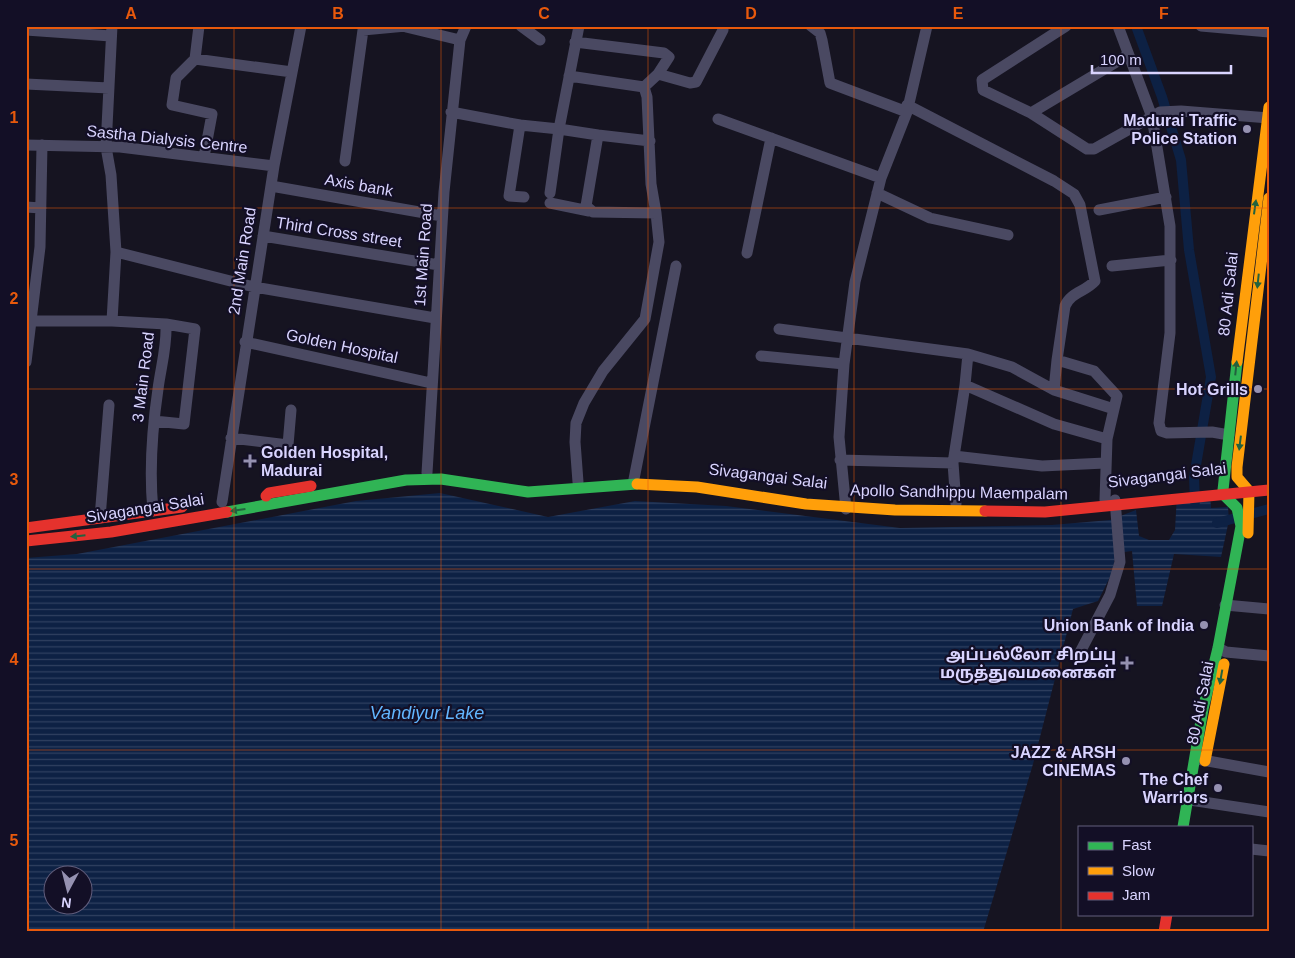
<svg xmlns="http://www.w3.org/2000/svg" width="1295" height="958" font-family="Helvetica,'Noto Sans Tamil',sans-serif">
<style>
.water{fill:url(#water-rules);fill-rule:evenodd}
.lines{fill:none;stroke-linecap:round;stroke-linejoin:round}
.canal{stroke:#0d2144;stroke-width:10}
.street{stroke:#4a4962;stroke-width:11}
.fast{stroke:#30b455;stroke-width:11}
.slow{stroke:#ff9f0a;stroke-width:11}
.jam{stroke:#e5322d;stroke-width:11}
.oneway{fill:#22623e}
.grid{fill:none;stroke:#e8590c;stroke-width:1;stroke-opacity:0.55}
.poi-dot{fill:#9591b1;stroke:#130f26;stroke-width:2}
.labels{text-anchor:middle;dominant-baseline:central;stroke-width:4.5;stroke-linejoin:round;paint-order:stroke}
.poi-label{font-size:16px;font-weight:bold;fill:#d9d4ff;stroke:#130f26;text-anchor:end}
.street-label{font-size:16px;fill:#d9d4ff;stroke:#130f26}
.water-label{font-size:18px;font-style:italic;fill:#62b6ff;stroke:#130f26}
.neatline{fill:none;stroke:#e8590c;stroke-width:2}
.grid-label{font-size:16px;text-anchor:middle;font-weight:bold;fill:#e8590c}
</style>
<defs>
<pattern id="water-rules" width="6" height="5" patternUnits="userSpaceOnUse" patternTransform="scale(1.25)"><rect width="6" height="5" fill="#0d2144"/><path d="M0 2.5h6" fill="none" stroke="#304060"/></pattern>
</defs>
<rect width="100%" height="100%" fill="#161421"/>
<path class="water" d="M 440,493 L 548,517 L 635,501 L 726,506 L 900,528 L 1052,525 L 1110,520 L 1136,510 L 1139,536 L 1149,540 L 1169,540 L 1175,530 L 1177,495 L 1210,494 L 1211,508 L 1228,507 L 1229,520 L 1221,557 L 1174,554 L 1162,606 L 1137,606 L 1132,551 L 1116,553 L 1112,573 L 1098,601 L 1073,609 L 1033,764 L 983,932 L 26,932 L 26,558 L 77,554 L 356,501 ZM 52,876 L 82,876 L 82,906 L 52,906 Z"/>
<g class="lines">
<path class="canal" d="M 1136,26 L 1162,97 L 1181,160 L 1189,250 L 1211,377 L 1194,477 L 1195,502
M 1217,523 L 1269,509"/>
<path class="street" d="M 112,26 L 106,147 L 111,175 L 116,252 L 112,321 L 166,324 C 167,347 161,366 158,389 C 152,430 149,470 153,511
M 199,26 L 195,59 L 292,72
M 521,26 L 540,40
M 811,26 L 820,33 L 822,40 L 830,83 L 907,112
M 1066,26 L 982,80 L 983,90 L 1031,113 L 1087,149 L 1094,149 L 1160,112 L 1181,111 L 1269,118
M 1118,26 L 1152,117 L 1170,226 L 1170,333 L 1159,423 L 1161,431 L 1167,433 L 1212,432 L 1229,435
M 1201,26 L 1269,32
M 406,27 L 460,40 L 466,26
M 26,30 L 111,36
M 195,59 L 176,78 L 172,105 L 212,114 L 204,157
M 658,74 L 690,83 L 696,82 L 723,30
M 569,76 L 644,87 L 658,74 L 669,57 L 664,53 L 575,42
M 26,84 L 109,88
M 644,87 L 647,97 L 651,184 L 656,213
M 907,105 L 1054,181 L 1074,194 L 1080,205 L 1095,281 C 1085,292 1071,292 1065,306 L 1057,360 L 1094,371 L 1117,396 L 1107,439 L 1105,500
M 451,112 L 520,125
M 1031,113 L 1128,55
M 718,119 L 881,178
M 598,135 L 650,141
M 26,145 L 120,147 L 274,166
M 345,161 L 363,30 L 406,26
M 271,186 L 442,216
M 877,193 L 930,218 L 1008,235
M 524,197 L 509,196 L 520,125 L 559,129 L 550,193
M 550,203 L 589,211
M 26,207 L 41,208
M 1099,210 L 1166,197
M 263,236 L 439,265
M 116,252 L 254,287 L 435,318
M 747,253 L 771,138
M 1112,266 L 1171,260
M 31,321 L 112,321
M 779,329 L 968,354 L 965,385
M 245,342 L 431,383
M 968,354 L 1012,367 L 1054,390 L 1057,360
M 761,356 L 844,364
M 26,362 L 40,247 L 42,145
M 1054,390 L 1114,409
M 154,421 L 184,424 L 195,329 L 166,324
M 231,438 L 288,445 L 291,410
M 954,456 L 1042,466 L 1105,463
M 840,460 L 953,463
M 427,473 L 444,192 L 460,40
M 634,479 L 676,266
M 578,482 L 575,442 L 576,423 L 584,403 L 603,371 L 645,319 L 659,242 L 656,213 L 593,212 L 586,206 L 598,135 L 559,129 L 579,26
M 222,502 L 274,166 L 301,26
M 956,504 L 953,463 L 965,385 L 1054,424 L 1107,439
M 846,509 L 839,437 L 844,364 L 855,282 L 881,178 L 907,112 L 927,26
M 100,518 L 109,405
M 1225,605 L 1269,609
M 1218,648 L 1226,652 L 1269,656
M 1077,658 L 1110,595 L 1120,562 L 1115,500
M 1197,759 L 1269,772
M 1190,800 L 1269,812
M 1251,849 L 1269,851"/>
<path class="fast" d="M 227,512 L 406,480 L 441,479 L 528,492 L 637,484
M 1183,827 L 1203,709 L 1218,648 L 1241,526 L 1237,508 L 1224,495 L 1223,490 L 1237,362"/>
<path class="slow" d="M 1237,362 L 1269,107
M 637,484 L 697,487 L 806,504 L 895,510 L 985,511
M 1248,533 L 1249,491 L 1237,477 L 1237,467 L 1269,198
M 1205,761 L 1224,664"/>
<path class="jam" d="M 266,496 L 269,493 L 311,486
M 985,511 L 1045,512 L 1269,490
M 26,528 L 182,507
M 26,541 L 111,532 L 227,512
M 1164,932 L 1167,914"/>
</g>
<defs><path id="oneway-solid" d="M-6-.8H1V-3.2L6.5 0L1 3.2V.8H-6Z" transform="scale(1.25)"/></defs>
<g class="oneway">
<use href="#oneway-solid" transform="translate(1255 207) rotate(-82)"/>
<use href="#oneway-solid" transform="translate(1258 281) rotate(96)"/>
<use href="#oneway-solid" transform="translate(1236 368) rotate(-84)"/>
<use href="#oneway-solid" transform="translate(1240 443) rotate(97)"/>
<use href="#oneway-solid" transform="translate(238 510) rotate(172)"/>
<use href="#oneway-solid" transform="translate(78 536) rotate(174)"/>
<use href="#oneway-solid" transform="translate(1221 677) rotate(100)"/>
</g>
<path class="grid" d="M 234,26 L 234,932M 441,26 L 441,932M 648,26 L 648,932M 854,26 L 854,932M 1061,26 L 1061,932M 26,208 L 1269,208M 26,389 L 1269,389M 26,569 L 1269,569M 26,750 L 1269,750"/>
<g class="poi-dot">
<circle cx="1247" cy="129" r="5"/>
<circle cx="1258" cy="389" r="5"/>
<path d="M247.5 453.5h5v5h5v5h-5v5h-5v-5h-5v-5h5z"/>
<circle cx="1204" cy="625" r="5"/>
<path d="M1124.5 655.5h5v5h5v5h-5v5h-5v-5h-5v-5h5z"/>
<circle cx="1126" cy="761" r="5"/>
<circle cx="1218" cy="788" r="5"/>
</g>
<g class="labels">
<g class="poi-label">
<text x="1237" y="120">Madurai Traffic<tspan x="1237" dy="18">Police Station</tspan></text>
<text x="1248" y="389">Hot Grills</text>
<text x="261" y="452" text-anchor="start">Golden Hospital,<tspan x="261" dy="18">Madurai</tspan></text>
<text x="1194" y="625">Union Bank of India</text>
<text x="1116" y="654">அப்பல்லோ சிறப்பு<tspan x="1116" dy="18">மருத்துவமனைகள்</tspan></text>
<text x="1116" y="752">JAZZ &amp; ARSH<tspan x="1116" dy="18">CINEMAS</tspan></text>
<text x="1208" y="779">The Chef<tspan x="1208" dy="18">Warriors</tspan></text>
</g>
<g class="street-label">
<text transform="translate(167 139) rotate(6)">Sastha Dialysis Centre</text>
<text transform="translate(359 185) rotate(10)">Axis bank</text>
<text transform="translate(339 232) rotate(9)">Third Cross street</text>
<text transform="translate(423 255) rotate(-86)">1st Main Road</text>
<text transform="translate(242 261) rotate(-81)">2nd Main Road</text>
<text transform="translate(1228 294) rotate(-84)">80 Adi Salai</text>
<text transform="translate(342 346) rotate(12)">Golden Hospital</text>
<text transform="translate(143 377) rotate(-83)">3 Main Road</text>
<text transform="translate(1167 475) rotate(-7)">Sivagangai Salai</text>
<text transform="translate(768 476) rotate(7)">Sivagangai Salai</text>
<text transform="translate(959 492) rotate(1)">Apollo Sandhippu Maempalam</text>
<text transform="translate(145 508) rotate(-9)">Sivagangai Salai</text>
<text transform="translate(1200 703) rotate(-79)">80 Adi Salai</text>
</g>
<g class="water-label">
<text x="427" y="713">Vandiyur Lake</text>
</g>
</g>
<rect width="1295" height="958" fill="none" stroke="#130f26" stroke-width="55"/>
<rect x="1078" y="826" width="175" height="90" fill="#130f26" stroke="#625e7d"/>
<rect x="1088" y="842" width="25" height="8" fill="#30b455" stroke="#625e7d"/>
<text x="1122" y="850" font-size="15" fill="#d9d4ff">Fast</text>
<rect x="1088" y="867" width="25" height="8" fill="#ff9f0a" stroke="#625e7d"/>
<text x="1122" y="876" font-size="15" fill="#d9d4ff">Slow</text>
<rect x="1088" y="892" width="25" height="8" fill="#e5322d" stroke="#625e7d"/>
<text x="1122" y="900" font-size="15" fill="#d9d4ff">Jam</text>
<g transform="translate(68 890) rotate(187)"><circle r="24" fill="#130f26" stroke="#625e7d"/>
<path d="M0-4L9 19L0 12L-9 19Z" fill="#9591b1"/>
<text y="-8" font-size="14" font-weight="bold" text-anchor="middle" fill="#d9d4ff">N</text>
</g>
<path d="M1092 65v8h139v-8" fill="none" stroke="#d9d4ff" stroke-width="2.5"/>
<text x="1100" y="65" font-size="15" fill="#d9d4ff" stroke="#130f26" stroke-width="4" paint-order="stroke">100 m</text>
<rect x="28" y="28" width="1240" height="902" class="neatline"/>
<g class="grid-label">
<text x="131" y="19">A</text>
<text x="338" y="19">B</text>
<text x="544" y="19">C</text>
<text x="751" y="19">D</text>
<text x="958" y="19">E</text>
<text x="1164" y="19">F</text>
<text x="14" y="123">1</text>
<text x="14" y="304">2</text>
<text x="14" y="485">3</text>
<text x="14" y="665">4</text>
<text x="14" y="846">5</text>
</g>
</svg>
